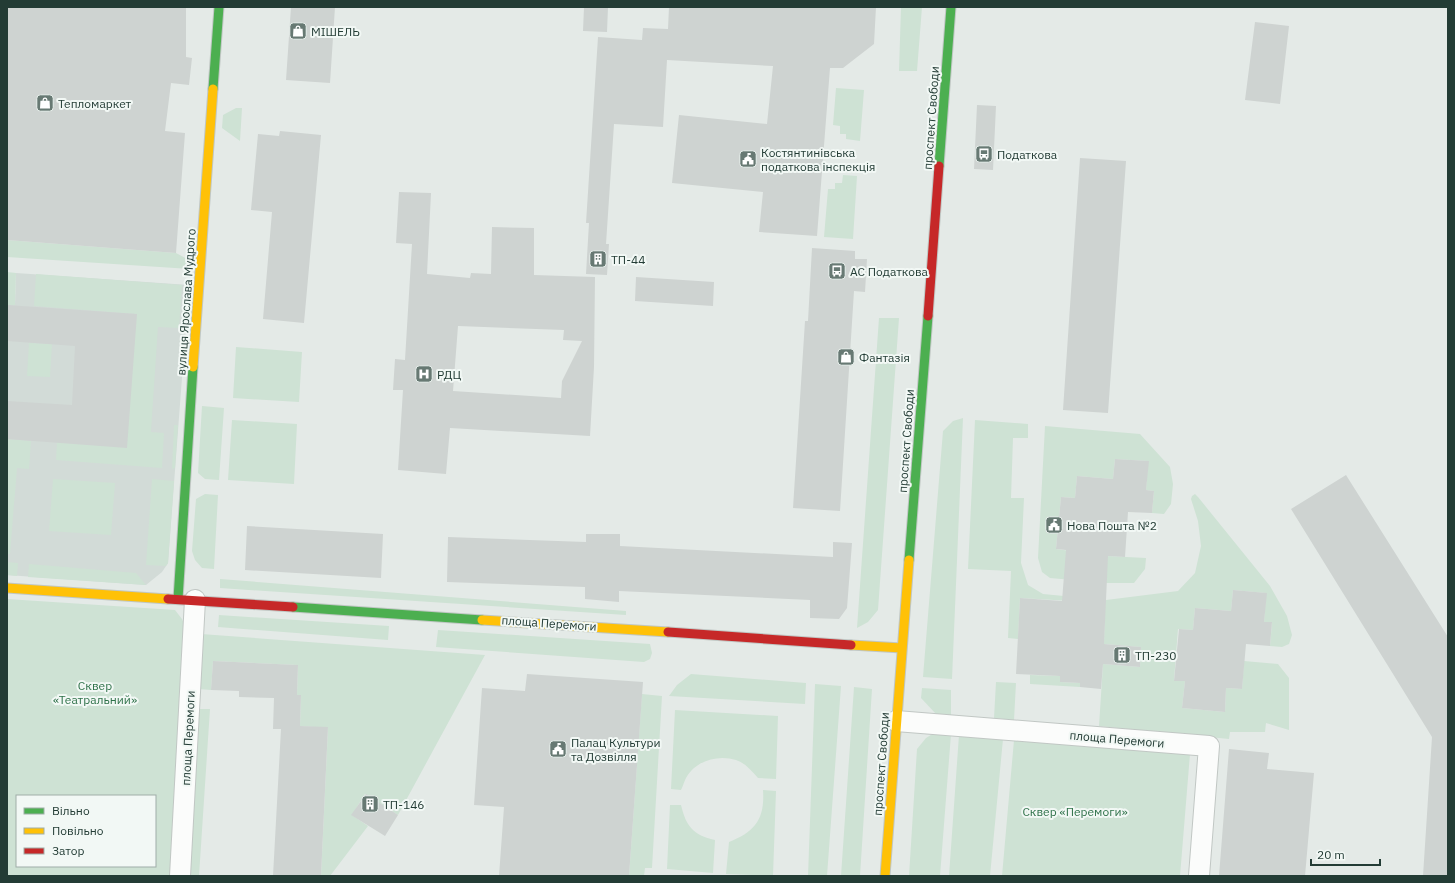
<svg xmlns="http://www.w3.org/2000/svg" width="1455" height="883" font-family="'IBM Plex Sans',sans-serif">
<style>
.built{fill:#d2dbd7}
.green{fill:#cee2d4;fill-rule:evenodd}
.building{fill:#ced3d1;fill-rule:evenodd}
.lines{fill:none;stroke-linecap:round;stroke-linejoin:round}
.street-casing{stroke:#c1c7c4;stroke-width:22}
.fast-casing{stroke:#c0c7c4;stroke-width:11}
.slow-casing{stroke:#c0c7c4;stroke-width:11}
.jam-casing{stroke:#c0c7c4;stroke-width:11}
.street{stroke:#fbfcfb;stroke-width:20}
.fast{stroke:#4caf50;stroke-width:9}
.slow{stroke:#ffc107;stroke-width:9}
.jam{stroke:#c62828;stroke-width:9}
.labels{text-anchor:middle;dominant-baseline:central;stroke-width:4;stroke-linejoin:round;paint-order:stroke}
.poi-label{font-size:12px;fill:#233c35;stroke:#f2f8f5;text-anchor:start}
.street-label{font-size:12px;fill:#233c35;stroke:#f2f8f5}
.park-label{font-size:12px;fill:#2e7149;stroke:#f2f8f5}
</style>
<rect width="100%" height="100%" fill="#e4eae7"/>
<path class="built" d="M 16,273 L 189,285 L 168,563 L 162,572 L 146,585 L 7,575 L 7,305 L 15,305 Z"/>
<path class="green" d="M 901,7 L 922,7 L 917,71 L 899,71 Z
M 836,88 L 864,90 L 860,141 L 846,139 L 846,134 L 840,134 L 840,126 L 833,125 Z
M 236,108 L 242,108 L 240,141 L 222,128 L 223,115 Z
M 843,175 L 857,176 L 853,239 L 824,237 L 828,189 L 835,189 L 835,183 L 842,183 Z
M 7,240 L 176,253 L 191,261 L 190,269 L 7,257 Z
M 7,272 L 16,273 L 15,305 L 7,305 Z
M 36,274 L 182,285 L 179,328 L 158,327 L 151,432 L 164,433 L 162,468 L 56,460 L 57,443 L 136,314 L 34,306 Z
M 879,318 L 899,318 L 878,610 L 868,622 L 857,628 Z
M 29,343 L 52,344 L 50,377 L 27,376 Z
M 236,347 L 302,352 L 299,402 L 233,398 Z
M 202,406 L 224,408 L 219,480 L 205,479 L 198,473 Z
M 963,418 L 952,679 L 923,677 L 943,431 L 953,421 Z
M 232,420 L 297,424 L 294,484 L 228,480 Z
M 975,420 L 1028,424 L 1028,438 L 1013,438 L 1011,498 L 1024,498 L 1021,563 L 1028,585 L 1043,594 L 1106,600 L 1178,591 L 1195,573 L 1201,546 L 1198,521 L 1191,499 L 1192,496 L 1195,494 L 1198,497 L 1270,586 L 1287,616 L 1292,635 L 1289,644 L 1282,647 L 1270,646 L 1272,623 L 1264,622 L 1266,593 L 1233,590 L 1231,611 L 1195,608 L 1193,630 L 1178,629 L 1174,680 L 1185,681 L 1182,708 L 1225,712 L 1226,688 L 1242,689 L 1244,661 L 1278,664 L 1289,678 L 1289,730 L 1266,723 L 1265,732 L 1230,732 L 1229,739 L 1099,726 L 1103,664 L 1140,667 L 1141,647 L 1104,644 L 1105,603 L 1020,598 L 1018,639 L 1008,638 L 1011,571 L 968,569 Z
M 174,425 L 178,425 L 175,468 L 172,469 Z
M 1045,426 L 1140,434 L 1170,467 L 1173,484 L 1171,504 L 1164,514 L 1152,513 L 1154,491 L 1146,490 L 1148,461 L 1115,459 L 1113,479 L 1077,476 L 1075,498 L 1061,497 L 1056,549 L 1107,556 L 1146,558 L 1145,569 L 1134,583 L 1106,583 L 1050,578 L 1042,572 L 1038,558 Z
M 7,439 L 31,441 L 29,469 L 17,468 L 10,554 L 7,554 Z
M 53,479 L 115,483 L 111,535 L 49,531 Z
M 152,479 L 174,481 L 169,548 L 168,563 L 166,566 L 146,565 Z
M 205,494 L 218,495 L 214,569 L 202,568 L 195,560 L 192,551 L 196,499 Z
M 7,562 L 18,563 L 17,576 L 7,575 Z
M 29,564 L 136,573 L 146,585 L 28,577 Z
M 220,579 L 626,611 L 626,615 L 220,588 Z
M 7,599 L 175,610 L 182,619 L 186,629 L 173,876 L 7,876 ZM 17,796 L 155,796 L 155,866 L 17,866 Z
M 219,615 L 389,626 L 388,640 L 218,627 Z
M 438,630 L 650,644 L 652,653 L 650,659 L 644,662 L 436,647 Z
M 201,634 L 485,655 L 398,815 L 365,794 L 352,815 L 368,826 L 330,876 L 321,876 L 328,728 L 300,726 L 301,695 L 297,695 L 298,665 L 213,661 L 211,690 L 198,689 Z
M 691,674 L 806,683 L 805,704 L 669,696 L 677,685 Z
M 1030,675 L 1060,676 L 1060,682 L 1080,683 L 1080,687 L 1030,684 Z
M 996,682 L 1016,683 L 1014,720 L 994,718 Z
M 815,684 L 841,686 L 827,876 L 808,876 Z
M 854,687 L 872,689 L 860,876 L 841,876 Z
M 922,688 L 951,690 L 951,715 L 936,714 L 921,698 Z
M 642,694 L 662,696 L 652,868 L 645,868 L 644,876 L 629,876 Z
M 197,709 L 210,709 L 199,876 L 188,876 Z
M 675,710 L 778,716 L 776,779 L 758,778 C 751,770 745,763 736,760 C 718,754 695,761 686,778 C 684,782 683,786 681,790 L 671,789 Z
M 934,733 L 951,734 L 940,876 L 909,876 L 917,749 L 926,738 Z
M 959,735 L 1003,739 L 990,876 L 949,876 Z
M 1014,740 L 1190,754 L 1180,876 L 1002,876 Z
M 763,790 L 776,791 L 773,876 L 726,874 L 729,842 C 755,832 765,819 763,790 Z
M 670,805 L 681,805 C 686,826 693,835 715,840 L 713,873 L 667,869 Z"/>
<path class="building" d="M 7,7 L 186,7 L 186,57 L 192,58 L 189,85 L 171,83 L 165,131 L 185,133 L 176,253 L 7,240 Z
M 291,7 L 335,7 L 330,83 L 286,80 Z
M 584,7 L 608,7 L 607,32 L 583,31 Z
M 669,7 L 876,7 L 874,44 L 843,68 L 830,68 L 817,236 L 759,232 L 763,192 L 672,183 L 679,115 L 767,124 L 773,66 L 667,60 L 663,127 L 614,124 L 606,244 L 609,244 L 607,275 L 586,274 L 589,223 L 586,223 L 598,37 L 642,40 L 643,28 L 668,29 Z
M 1255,22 L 1289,26 L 1280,104 L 1245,100 Z
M 977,105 L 996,106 L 993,170 L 974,169 Z
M 280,131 L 321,135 L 304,323 L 263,319 L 272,212 L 251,210 L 258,134 L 279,136 Z
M 1080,158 L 1126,161 L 1108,413 L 1063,410 Z
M 399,192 L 431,193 L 427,274 L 470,278 L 471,273 L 491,274 L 492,227 L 534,228 L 534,275 L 595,277 L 594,367 L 590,436 L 450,428 L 446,474 L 398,470 L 403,390 L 393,390 L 395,359 L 405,360 L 412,244 L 396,243 ZM 458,326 L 564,330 L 563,340 L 582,341 L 562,381 L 561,398 L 453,391 Z
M 812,248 L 855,251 L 855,259 L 867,259 L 865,292 L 854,291 L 840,511 L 793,508 L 805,321 L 808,321 Z
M 636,277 L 714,282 L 713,306 L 635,301 Z
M 7,305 L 137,314 L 127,448 L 7,439 L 7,401 L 72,405 L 75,346 L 7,341 Z
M 1115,459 L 1149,461 L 1146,490 L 1154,491 L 1152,513 L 1128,512 L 1125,557 L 1108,556 L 1104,644 L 1141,647 L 1140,667 L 1103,664 L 1101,689 L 1080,687 L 1080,683 L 1060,682 L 1060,676 L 1016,674 L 1020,598 L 1062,601 L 1066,550 L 1056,549 L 1061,497 L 1075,498 L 1077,476 L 1113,479 Z
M 1346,475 L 1448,637 L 1448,876 L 1423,876 L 1432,737 L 1291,509 Z
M 247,526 L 383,534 L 381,578 L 245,570 Z
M 586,534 L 620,534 L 620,546 L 833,557 L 833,542 L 852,543 L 847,608 L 839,619 L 810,618 L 810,600 L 619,591 L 619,602 L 585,599 L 585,587 L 447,582 L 448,537 L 586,542 Z
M 1233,590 L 1267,593 L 1264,622 L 1272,622 L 1270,646 L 1246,644 L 1242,689 L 1226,688 L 1225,712 L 1182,708 L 1185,681 L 1174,681 L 1179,629 L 1193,630 L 1195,608 L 1231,611 Z
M 213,661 L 298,665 L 297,695 L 301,695 L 300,726 L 328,727 L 321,876 L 273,876 L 281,729 L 273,729 L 274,698 L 239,697 L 239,691 L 211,690 Z
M 527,674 L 643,682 L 629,876 L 499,876 L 504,807 L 474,805 L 482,688 L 525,691 Z
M 1229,749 L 1269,753 L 1267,769 L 1314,773 L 1305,876 L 1219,876 Z
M 366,794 L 398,815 L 385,836 L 351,815 Z"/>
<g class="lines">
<defs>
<path id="street" d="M 896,721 L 1209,746 L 1199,876
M 180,876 L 195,600"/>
<path id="fast" d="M 213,89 L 219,7
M 939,166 L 951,7
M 909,560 L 928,316
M 178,599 L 193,367
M 293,607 L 482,620"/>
<path id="slow" d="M 193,367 L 213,89
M 7,588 L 168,599
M 482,620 L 668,632
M 851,645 L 902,648
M 885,876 L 909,560"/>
<path id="jam" d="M 928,316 L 939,166
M 168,599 L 293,607
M 668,632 L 851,645"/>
</defs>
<use href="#street" class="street-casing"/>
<use href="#fast" class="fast-casing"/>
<use href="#slow" class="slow-casing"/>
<use href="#jam" class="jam-casing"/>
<use href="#street" class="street"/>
<use href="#fast" class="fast"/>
<use href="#slow" class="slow"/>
<use href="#jam" class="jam"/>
</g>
<defs>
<symbol id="shop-square" viewBox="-11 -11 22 22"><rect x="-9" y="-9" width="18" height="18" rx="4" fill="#677973" stroke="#f2f8f5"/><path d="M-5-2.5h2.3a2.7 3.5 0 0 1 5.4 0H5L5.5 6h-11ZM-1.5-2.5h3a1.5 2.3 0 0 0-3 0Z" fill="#fff"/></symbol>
<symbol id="bus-square" viewBox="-11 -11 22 22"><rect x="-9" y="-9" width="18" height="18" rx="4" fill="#677973" stroke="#f2f8f5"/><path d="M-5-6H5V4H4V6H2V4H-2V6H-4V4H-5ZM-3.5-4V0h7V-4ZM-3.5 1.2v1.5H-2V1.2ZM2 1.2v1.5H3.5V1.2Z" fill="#fff"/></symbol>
<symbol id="civic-square" viewBox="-11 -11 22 22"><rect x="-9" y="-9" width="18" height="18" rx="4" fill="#677973" stroke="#f2f8f5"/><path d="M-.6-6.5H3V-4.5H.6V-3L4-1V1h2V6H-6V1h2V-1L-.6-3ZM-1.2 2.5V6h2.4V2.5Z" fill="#fff"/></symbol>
<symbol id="building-square" viewBox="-11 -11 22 22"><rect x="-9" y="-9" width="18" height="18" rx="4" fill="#677973" stroke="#f2f8f5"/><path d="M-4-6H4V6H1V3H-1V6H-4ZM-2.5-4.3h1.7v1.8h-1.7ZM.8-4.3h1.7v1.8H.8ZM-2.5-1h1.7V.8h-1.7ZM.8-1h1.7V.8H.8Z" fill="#fff"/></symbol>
<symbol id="hospital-square" viewBox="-11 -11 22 22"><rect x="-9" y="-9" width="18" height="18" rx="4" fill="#677973" stroke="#f2f8f5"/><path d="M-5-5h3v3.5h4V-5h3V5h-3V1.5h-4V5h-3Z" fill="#fff"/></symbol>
</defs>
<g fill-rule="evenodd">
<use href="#shop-square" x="288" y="21" width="20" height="20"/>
<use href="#shop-square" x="35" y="93" width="20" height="20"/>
<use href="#bus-square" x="974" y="144" width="20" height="20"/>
<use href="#civic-square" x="738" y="149" width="20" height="20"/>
<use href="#building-square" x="588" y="249" width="20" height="20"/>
<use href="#bus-square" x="827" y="261" width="20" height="20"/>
<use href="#shop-square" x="836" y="347" width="20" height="20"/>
<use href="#hospital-square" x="414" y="364" width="20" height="20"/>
<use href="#civic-square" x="1044" y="515" width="20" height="20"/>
<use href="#building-square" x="1112" y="645" width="20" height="20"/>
<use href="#civic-square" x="548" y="739" width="20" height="20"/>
<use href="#building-square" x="360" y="794" width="20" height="20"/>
</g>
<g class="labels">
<g class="poi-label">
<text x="311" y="31">МІШЕЛЬ</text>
<text x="58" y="103">Тепломаркет</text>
<text x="761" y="152">Костянтинівська<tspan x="761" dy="14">податкова інспекція</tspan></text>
<text x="997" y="154">Податкова</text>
<text x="611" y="259">ТП-44</text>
<text x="850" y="271">АС Податкова</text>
<text x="859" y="357">Фантазія</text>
<text x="437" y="374">РДЦ</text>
<text x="1067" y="525">Нова Пошта №2</text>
<text x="1135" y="655">ТП-230</text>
<text x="571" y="742">Палац Культури<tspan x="571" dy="14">та Дозвілля</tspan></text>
<text x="383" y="804">ТП-146</text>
</g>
<g class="street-label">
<text transform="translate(931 118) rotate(-86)">проспект Свободи</text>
<text transform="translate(186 302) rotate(-86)">вулиця Ярослава Мудрого</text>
<text transform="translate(906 441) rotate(-86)">проспект Свободи</text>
<text transform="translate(549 623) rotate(4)">площа Перемоги</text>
<text transform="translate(188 738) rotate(-87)">площа Перемоги</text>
<text transform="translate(1117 739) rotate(5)">площа Перемоги</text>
<text transform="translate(881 764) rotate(-86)">проспект Свободи</text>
</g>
<g class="park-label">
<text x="95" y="685">Сквер<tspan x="95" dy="14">«Театральний»</tspan></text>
<text x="1075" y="811">Сквер «Перемоги»</text>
</g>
</g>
<rect width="1455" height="883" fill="none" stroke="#233c35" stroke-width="16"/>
<rect x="16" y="795" width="140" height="72" fill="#f2f8f5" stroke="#9fada8"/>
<rect x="24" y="808" width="20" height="6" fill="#4caf50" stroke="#9fada8"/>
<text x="52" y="815" font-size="12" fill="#233c35">Вільно</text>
<rect x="24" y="828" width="20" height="6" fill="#ffc107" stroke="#9fada8"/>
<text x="52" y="835" font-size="12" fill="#233c35">Повільно</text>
<rect x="24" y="848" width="20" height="6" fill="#c62828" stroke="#9fada8"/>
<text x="52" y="855" font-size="12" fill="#233c35">Затор</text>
<path d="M1311 859v6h69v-6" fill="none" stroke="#233c35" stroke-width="2"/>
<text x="1317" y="859" font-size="12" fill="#233c35" stroke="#f2f8f5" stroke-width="3" paint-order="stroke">20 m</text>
</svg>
